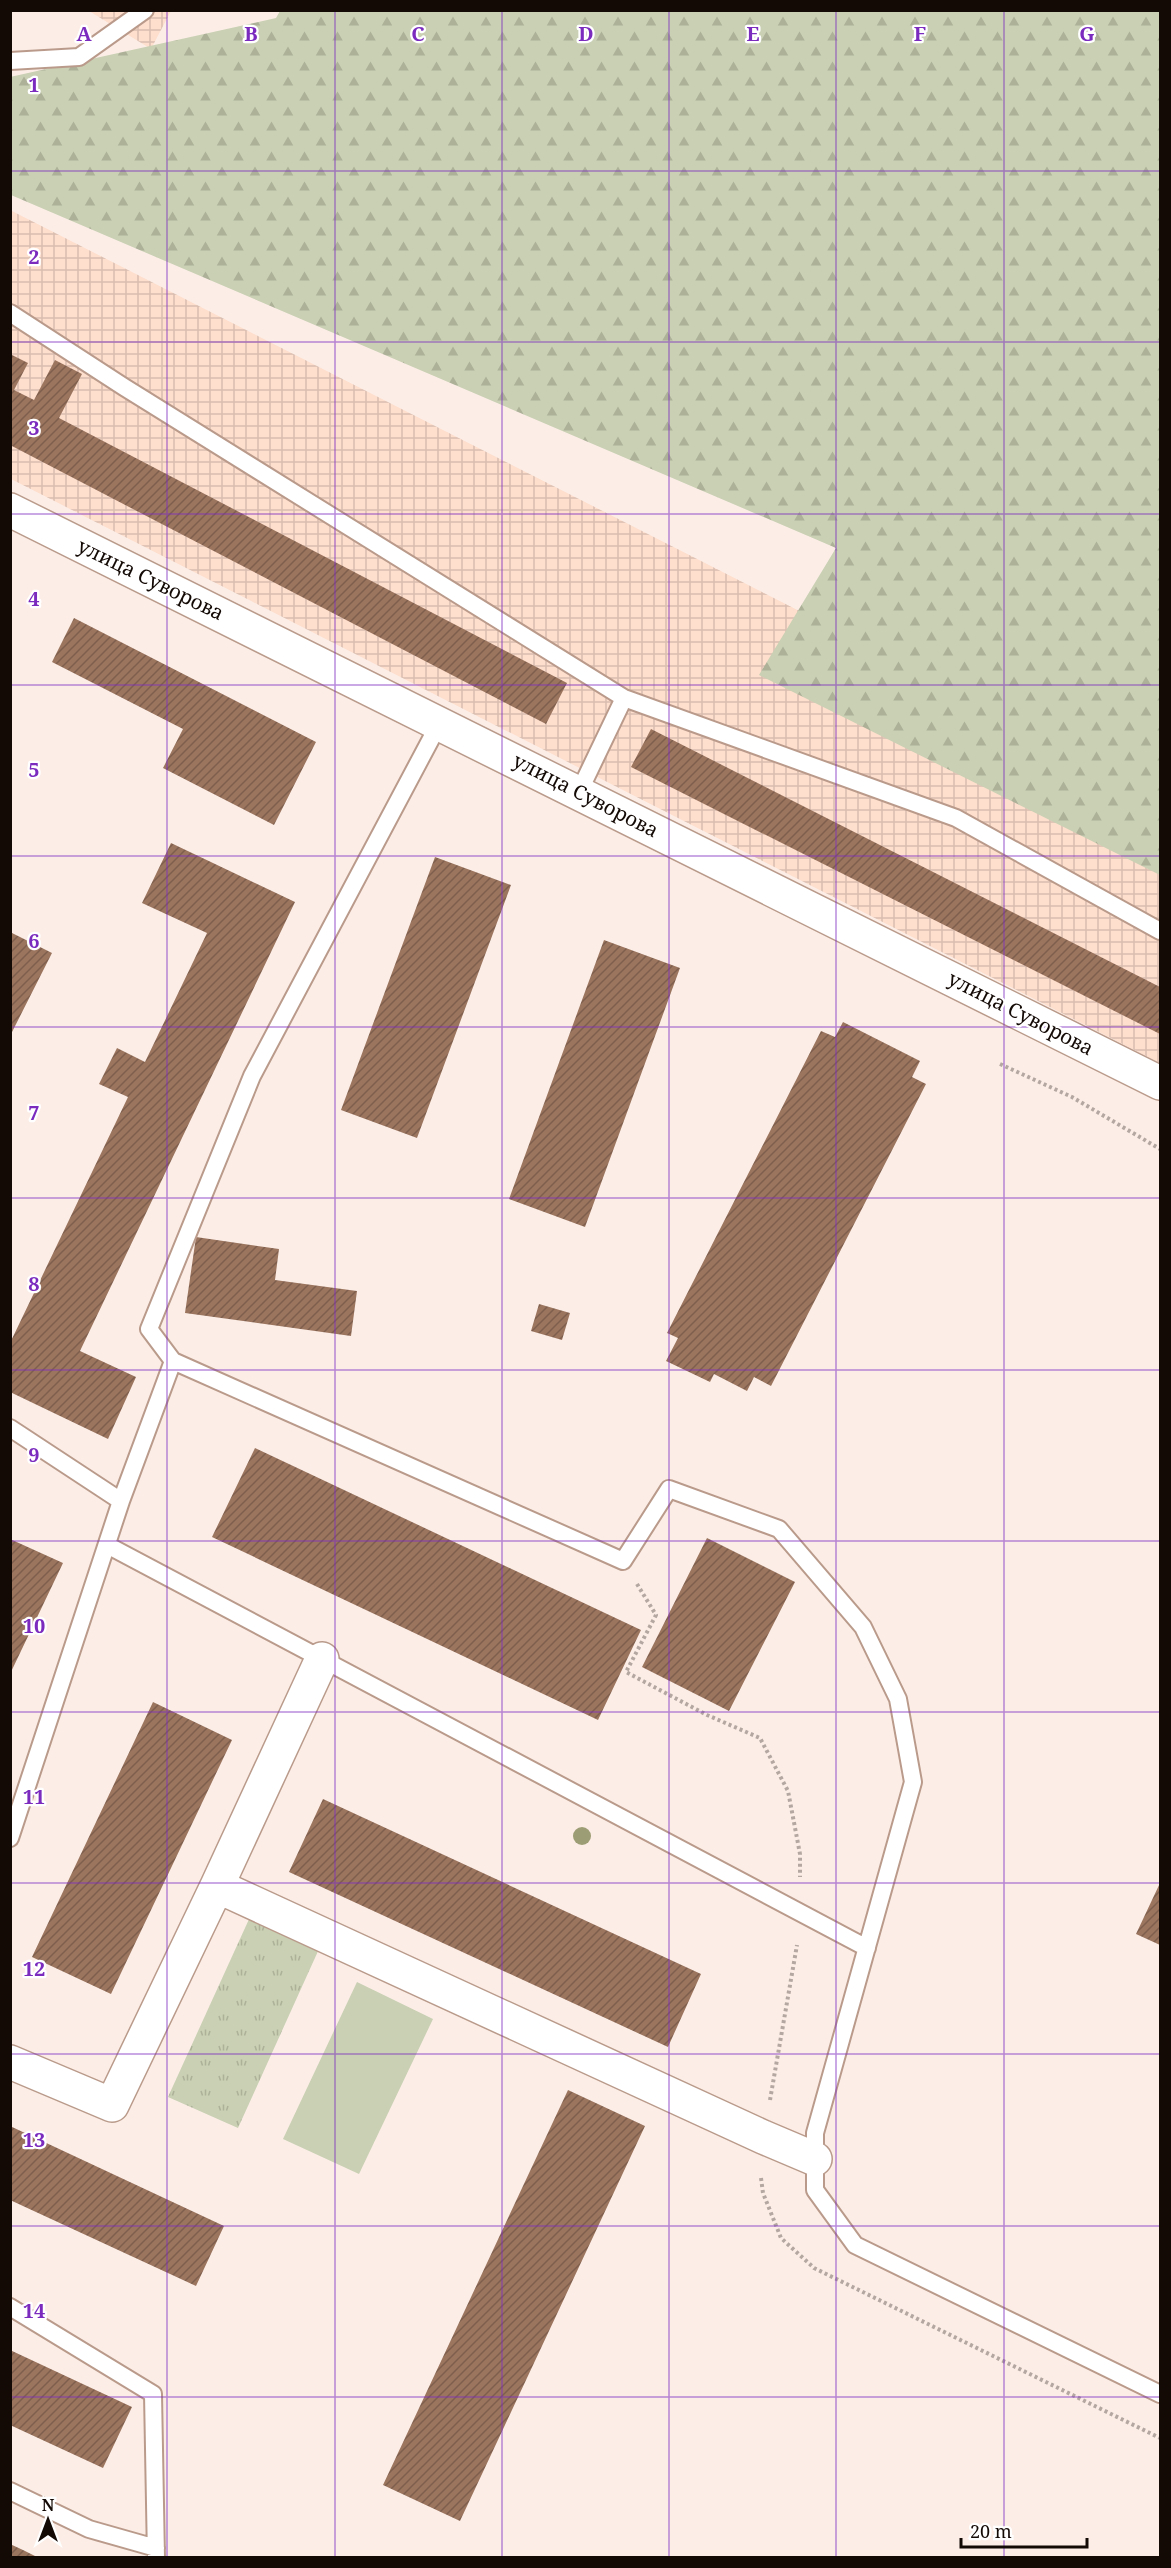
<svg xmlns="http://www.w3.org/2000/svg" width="1171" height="2568" font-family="'Noto Serif',serif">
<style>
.industrial{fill:url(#industrial-grid)}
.forest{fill:url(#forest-firs)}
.park{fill:url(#park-tufts)}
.pitch{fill:#c9d0b3}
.building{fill:url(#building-hatch)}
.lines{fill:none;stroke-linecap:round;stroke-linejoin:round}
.lane-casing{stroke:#ba9b8b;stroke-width:20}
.street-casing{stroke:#ba9b8b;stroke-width:36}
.path{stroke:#b4a7a1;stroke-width:4;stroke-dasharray:3 3;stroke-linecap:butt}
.lane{stroke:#fff;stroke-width:16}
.street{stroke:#fff;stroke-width:33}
.tree{fill:#9d9d75}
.grid{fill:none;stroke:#7b2cbf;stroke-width:1.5;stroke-opacity:0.55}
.labels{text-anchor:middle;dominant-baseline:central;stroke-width:4.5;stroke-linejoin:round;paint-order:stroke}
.street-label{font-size:20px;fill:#130905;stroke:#fff}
.grid-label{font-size:20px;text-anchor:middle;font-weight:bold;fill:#7b2cbf;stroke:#fff;stroke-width:4.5;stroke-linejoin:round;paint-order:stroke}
</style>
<defs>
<pattern id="industrial-grid" width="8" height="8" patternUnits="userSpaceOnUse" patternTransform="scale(1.5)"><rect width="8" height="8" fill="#fedecd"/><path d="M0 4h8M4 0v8" fill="none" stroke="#d9bdaf"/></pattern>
<pattern id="forest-firs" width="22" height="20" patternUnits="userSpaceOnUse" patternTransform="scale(1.5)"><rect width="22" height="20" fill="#c9d0b3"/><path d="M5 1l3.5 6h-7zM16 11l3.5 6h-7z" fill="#acb198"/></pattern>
<pattern id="park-tufts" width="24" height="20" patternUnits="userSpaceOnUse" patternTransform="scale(1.5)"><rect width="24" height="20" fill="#c9d0b3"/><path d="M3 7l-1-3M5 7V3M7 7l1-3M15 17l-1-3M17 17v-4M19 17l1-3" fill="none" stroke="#acb198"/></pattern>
<pattern id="building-hatch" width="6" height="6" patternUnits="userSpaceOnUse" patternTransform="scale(1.5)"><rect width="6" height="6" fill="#9c755f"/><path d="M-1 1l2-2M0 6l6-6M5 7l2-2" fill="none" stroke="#7e5e4c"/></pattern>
</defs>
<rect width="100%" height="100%" fill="#fceee7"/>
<path class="industrial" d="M 89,11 L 171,11 L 151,49 Z
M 10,210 L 1160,794 L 1160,1063 L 11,479 Z"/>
<path class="forest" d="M 280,11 L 1160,11 L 1160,875 L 759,675 L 836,548 L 11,195 L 10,77 L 276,18 Z"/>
<path class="park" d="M 250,1917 L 319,1949 L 238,2128 L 168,2097 Z"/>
<path class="pitch" d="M 357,1982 L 433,2019 L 359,2174 L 283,2139 Z"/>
<path class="building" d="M 10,354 L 28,363 L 14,390 L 34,400 L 55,360 L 82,374 L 59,418 L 567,683 L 546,724 L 10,445 Z
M 74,618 L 316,742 L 274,825 L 163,768 L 183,729 L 52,662 Z
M 651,729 L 1160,987 L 1160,1034 L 631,767 Z
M 171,843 L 295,902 L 80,1351 L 136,1377 L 108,1439 L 10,1392 L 10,1343 L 128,1097 L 99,1084 L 117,1048 L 145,1062 L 207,933 L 142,903 Z
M 435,857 L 511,885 L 417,1138 L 341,1110 Z
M 10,932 L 52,953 L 10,1036 Z
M 604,940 L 680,968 L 585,1227 L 509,1199 Z
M 843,1022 L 920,1061 L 912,1077 L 926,1084 L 771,1386 L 754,1377 L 747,1391 L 714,1374 L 710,1382 L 666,1361 L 678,1338 L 667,1333 L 821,1031 L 835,1037 Z
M 196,1237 L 279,1249 L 275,1280 L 357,1291 L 351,1336 L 185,1313 Z
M 539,1304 L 570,1313 L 562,1340 L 531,1331 Z
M 255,1448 L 641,1630 L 598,1720 L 212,1537 Z
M 707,1538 L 795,1582 L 729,1711 L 642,1667 Z
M 10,1539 L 63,1563 L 10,1674 Z
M 153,1702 L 232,1740 L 111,1994 L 32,1957 Z
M 323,1799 L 701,1974 L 668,2047 L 289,1872 Z
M 1160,1883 L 1160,1945 L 1136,1934 Z
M 568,2090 L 645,2126 L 460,2521 L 383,2485 Z
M 10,2126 L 224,2226 L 196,2286 L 10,2200 Z
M 10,2350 L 132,2407 L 103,2468 L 10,2425 Z
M 10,2544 L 23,2550 L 39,2558 L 10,2558 Z"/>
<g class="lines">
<defs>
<path id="lane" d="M 10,61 L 79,57 L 145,10
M 10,313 L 124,387 L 624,698 L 579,792
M 624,698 L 956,818 L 1160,931
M 173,1361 L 149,1329 L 252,1076 L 440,722
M 10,1428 L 121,1501 L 10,1838
M 121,1501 L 173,1361 L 623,1561 L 669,1489 L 779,1529 L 863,1627 L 898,1699 L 913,1782 L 815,2133 L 815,2190 L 855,2245 L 1160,2394
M 107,1545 L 867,1948
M 10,2307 L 153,2394 L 156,2558
M 10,2491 L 89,2529 L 156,2548"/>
<path id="street" d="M 10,510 L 1160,1083
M 322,1659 L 217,1886 L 763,2137 L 815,2159
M 10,2062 L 112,2105 L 217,1886"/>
</defs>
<use href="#lane" class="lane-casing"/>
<use href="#street" class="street-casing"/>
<path class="path" d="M 1000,1064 L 1072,1097 L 1160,1149
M 637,1584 L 656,1615 L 626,1672 L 707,1715 L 760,1738 L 788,1791 L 800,1854 L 800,1877
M 770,2100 L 797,1945
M 761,2178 L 763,2193 L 781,2238 L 814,2268 L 1160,2438"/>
<use href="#lane" class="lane"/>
<use href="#street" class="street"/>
</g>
<circle class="tree" cx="582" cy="1836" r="9"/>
<path class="grid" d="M 167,10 L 167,2558M 335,10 L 335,2558M 502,10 L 502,2558M 669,10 L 669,2558M 836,10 L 836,2558M 1004,10 L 1004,2558M 10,171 L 1160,171M 10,342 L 1160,342M 10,514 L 1160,514M 10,685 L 1160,685M 10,856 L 1160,856M 10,1027 L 1160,1027M 10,1198 L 1160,1198M 10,1370 L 1160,1370M 10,1541 L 1160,1541M 10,1712 L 1160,1712M 10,1883 L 1160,1883M 10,2054 L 1160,2054M 10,2226 L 1160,2226M 10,2397 L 1160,2397"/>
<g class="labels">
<g class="street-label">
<text transform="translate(151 579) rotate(26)">улица Суворова</text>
<text transform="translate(586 795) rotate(27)">улица Суворова</text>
<text transform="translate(1021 1013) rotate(27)">улица Суворова</text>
</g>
</g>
<g class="grid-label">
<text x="84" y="41">A</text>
<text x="251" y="41">B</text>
<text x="418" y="41">C</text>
<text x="586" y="41">D</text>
<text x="753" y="41">E</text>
<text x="920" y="41">F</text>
<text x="1087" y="41">G</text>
<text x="34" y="92">1</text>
<text x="34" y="264">2</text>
<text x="34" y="435">3</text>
<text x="34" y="606">4</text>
<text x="34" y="777">5</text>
<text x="34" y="948">6</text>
<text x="34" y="1120">7</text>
<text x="34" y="1291">8</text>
<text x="34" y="1462">9</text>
<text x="34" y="1633">10</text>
<text x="34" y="1804">11</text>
<text x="34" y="1976">12</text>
<text x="34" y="2147">13</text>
<text x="34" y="2318">14</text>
</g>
<rect width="1171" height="2568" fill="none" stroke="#130905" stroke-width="24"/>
<g transform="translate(48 2520)" stroke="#ffffff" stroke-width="4.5" paint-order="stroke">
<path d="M0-4.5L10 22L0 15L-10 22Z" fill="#130905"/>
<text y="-9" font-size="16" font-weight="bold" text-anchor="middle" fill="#130905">N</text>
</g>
<path d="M961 2538v9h126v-9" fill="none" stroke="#130905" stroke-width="3"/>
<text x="970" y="2538" font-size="18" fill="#130905" stroke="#ffffff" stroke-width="4.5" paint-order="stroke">20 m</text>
</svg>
